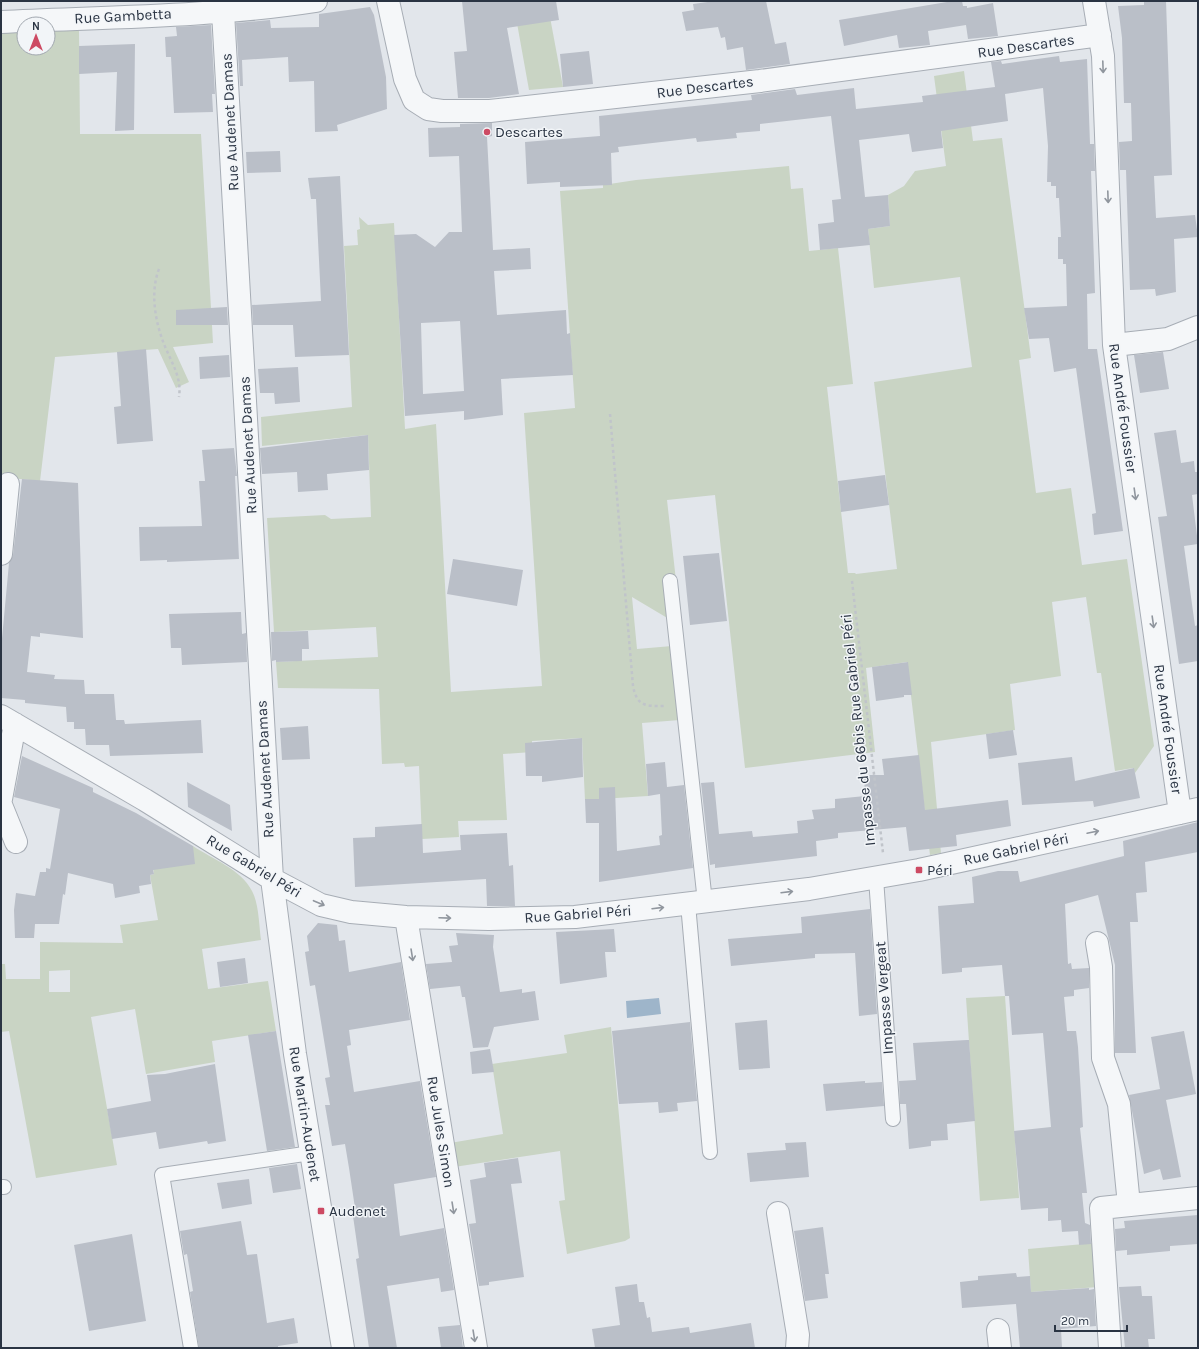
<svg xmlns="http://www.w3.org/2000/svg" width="1199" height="1349" font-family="Karla,sans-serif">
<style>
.green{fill:#c9d4c4;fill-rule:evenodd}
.water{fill:#9eb5ca}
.building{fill:#babfc8;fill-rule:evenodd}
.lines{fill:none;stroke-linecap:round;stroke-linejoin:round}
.lane-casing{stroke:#a7adb5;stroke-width:16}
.street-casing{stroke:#a7adb5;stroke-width:24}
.path{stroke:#c0c4ca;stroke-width:2.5;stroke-dasharray:3 3;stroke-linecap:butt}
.lane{stroke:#f5f7f9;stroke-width:14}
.street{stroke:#f5f7f9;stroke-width:22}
.oneway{stroke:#90969e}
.poi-dot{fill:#cd4a63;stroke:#f2f5f8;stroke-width:1.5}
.labels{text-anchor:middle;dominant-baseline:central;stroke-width:3;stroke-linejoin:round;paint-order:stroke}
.street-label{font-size:15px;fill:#2a3443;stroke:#f2f5f8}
.poi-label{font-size:15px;fill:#2a3443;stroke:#f2f5f8;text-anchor:start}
</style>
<rect width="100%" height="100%" fill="#e2e6eb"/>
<path class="green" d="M 513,1 L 547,1 L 563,87 L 529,90 Z
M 79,28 L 80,134 L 201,134 L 213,343 L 173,347 L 189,382 L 176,388 L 158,349 L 55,357 L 40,481 L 1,477 L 1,30 L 24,30 L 24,48 L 48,48 L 48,29 Z
M 964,71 L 973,141 L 1002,138 L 1031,358 L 1019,360 L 1036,493 L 1071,488 L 1082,565 L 1127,559 L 1154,746 L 1135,773 L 1133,768 L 1115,771 L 1101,673 L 1097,673 L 1086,597 L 1052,602 L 1061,676 L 1010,684 L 1015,730 L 931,742 L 941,853 L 930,855 L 907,662 L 866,668 L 875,752 L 745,768 L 715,495 L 667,500 L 688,688 L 680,720 L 642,723 L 648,796 L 585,800 L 582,738 L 532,741 L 532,752 L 503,754 L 507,820 L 458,821 L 459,837 L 422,839 L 419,766 L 405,767 L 404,763 L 382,764 L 379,689 L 278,688 L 276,662 L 378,657 L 376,627 L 274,632 L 267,518 L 325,515 L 331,519 L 371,517 L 368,435 L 262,446 L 261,417 L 352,407 L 344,246 L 358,245 L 357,230 L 360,229 L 359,217 L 368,225 L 394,223 L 405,429 L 436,424 L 451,692 L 542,686 L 524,413 L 575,408 L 560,191 L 603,188 L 603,185 L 636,180 L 789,166 L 791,189 L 803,188 L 809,251 L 838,248 L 853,384 L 827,387 L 848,573 L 855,573 L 856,574 L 897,569 L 874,382 L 972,367 L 960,277 L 874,288 L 868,229 L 890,226 L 888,195 L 904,186 L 915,171 L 946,166 L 934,76 ZM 632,597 L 669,619 L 672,646 L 637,649 Z
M 193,846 C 212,859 241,869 252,891 C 259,904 259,925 261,940 L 202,949 L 208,989 L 268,981 L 276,1031 L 212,1041 L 215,1062 L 146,1074 L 135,1009 L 91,1017 L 117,1165 L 36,1178 L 9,1031 L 1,1032 L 1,964 L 5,964 L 6,979 L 40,979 L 40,942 L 123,943 L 120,925 L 158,920 L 150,875 L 154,874 L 153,868 ZM 70,970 L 70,992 L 49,992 L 49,971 Z
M 1005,996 L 1019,1198 L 980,1201 L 966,998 Z
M 611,1027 L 630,1238 L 625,1241 L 567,1254 L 559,1201 L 565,1200 L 560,1151 L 454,1167 L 450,1143 L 503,1134 L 492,1064 L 567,1053 L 564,1035 Z
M 1095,1243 L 1098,1287 L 1031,1292 L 1028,1249 Z"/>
<path class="water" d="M 659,998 L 661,1014 L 627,1018 L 626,1001 Z"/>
<path class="building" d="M 462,1 L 556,1 L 559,20 L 507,28 L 519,94 L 489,98 L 458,98 L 454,52 L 467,51 Z
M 715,1 L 766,1 L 775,44 L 786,42 L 790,64 L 746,70 L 743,47 L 727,50 L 725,37 L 721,38 L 718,27 L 686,31 L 682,12 L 694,10 L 693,4 Z
M 953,1 L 962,1 L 963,6 L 967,6 L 967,8 L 993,3 L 998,36 L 968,39 L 966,25 L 928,31 L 930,45 L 899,48 L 897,35 L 844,46 L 839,20 Z
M 1144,1 L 1166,1 L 1172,175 L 1154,176 L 1156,218 L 1195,215 L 1198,237 L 1174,239 L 1176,292 L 1156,296 L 1155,289 L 1130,290 L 1126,170 L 1120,170 L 1119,142 L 1132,141 L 1131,103 L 1124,103 L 1122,38 L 1118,6 L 1144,5 Z
M 370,7 L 374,15 L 386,77 L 387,109 L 337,125 L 338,131 L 315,132 L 314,81 L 289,82 L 288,57 L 242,60 L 243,86 L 240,86 L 236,23 L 270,20 L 271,28 L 319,27 L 319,14 Z
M 211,25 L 215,94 L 212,94 L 213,112 L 174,113 L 171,57 L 166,57 L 165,37 L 177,36 L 176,27 Z
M 135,44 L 134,130 L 115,131 L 117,72 L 79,74 L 79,46 Z
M 589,51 L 593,84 L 563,87 L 560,54 Z
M 1059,56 L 1060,62 L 1087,59 L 1090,144 L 1094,144 L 1095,171 L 1091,171 L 1095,293 L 1087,294 L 1088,349 L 1097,349 L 1123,531 L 1094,535 L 1092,514 L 1096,513 L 1076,368 L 1054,372 L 1049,338 L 1029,339 L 1024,308 L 1067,306 L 1066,264 L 1063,264 L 1063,259 L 1058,259 L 1058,237 L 1061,237 L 1059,198 L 1056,198 L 1056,186 L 1051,186 L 1051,182 L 1047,182 L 1048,146 L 1043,88 L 1005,94 L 1008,121 L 941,131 L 943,148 L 912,152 L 909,134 L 859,140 L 865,197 L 888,195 L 890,226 L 868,229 L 870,245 L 820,250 L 818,224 L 834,222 L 832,200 L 841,199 L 831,116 L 760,124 L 760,131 L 736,133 L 737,138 L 697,142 L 696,138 L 618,147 L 619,152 L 611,153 L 612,185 L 560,187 L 560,182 L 527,184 L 525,142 L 600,136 L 599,116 L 752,100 L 751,95 L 795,89 L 797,95 L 854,88 L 856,109 L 923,102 L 922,96 L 995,87 L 991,62 L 1001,61 L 1002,64 Z
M 492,123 L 492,136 L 487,137 L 493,250 L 530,248 L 531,269 L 494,271 L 497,315 L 566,310 L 567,334 L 570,333 L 573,375 L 501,379 L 503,415 L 464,420 L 464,411 L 405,416 L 394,235 L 416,234 L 435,247 L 449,232 L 462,232 L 459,156 L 429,157 L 428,128 L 460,127 L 460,124 ZM 460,321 L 464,391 L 423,394 L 421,323 Z
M 280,151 L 281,172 L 247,173 L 246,152 Z
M 340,176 L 349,355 L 295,357 L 293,325 L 253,325 L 252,305 L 321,301 L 316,199 L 311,199 L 308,178 Z
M 227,307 L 228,325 L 176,325 L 176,310 Z
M 146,349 L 153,441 L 117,444 L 114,407 L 121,406 L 117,352 Z
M 1163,352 L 1169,389 L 1140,393 L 1134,355 Z
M 229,355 L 230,377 L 200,379 L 199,357 Z
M 298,367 L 300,402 L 275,404 L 274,393 L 260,393 L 258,369 Z
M 1176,430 L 1181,463 L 1194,461 L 1195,472 L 1198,472 L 1198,494 L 1192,495 L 1198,544 L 1184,546 L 1195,626 L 1198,625 L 1198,661 L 1179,664 L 1158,517 L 1167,516 L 1154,433 Z
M 368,435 L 369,470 L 327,474 L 328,490 L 298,492 L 297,472 L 262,474 L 260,448 Z
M 234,448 L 237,476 L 235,476 L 239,559 L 167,562 L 167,560 L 140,561 L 139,527 L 202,526 L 199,481 L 205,481 L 202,450 Z
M 885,475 L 889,505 L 841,512 L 838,481 Z
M 22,479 L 78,483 L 82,605 L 83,638 L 40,633 L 40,637 L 31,636 L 27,672 L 55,675 L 54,679 L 84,680 L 85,694 L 114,694 L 116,720 L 124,720 L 125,724 L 201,720 L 203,753 L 110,756 L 109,745 L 86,745 L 85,729 L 74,729 L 74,722 L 67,722 L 66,707 L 25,703 L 25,700 L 1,698 L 1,649 L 8,574 L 9,563 L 13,555 Z
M 719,553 L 727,621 L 690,625 L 683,556 Z
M 453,559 L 523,570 L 517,606 L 447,594 Z
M 241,612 L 242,634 L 246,633 L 247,662 L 182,665 L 181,648 L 171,648 L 169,614 Z
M 308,631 L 309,649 L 302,649 L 302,661 L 276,662 L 276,660 L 272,661 L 271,632 Z
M 908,662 L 912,695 L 904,695 L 904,697 L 876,701 L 872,667 Z
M 308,726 L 310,759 L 282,760 L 280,728 Z
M 1013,730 L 1017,755 L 989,759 L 986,734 Z
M 582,738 L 583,777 L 542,782 L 542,776 L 526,776 L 525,743 Z
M 919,755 L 925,810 L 1008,800 L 1011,826 L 956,835 L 957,846 L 909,851 L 906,827 L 838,833 L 838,838 L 816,841 L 817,856 L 715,868 L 715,864 L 710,865 L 701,783 L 714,782 L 719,834 L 752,831 L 753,837 L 798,833 L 797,821 L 814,819 L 812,810 L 835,808 L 835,799 L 865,796 L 864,775 L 884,775 L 882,759 Z
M 22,756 L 93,788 L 93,792 L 136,813 L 193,846 L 195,864 L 153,870 L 154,874 L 150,875 L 151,884 L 139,886 L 140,893 L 115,898 L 113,884 L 68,873 L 65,895 L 63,894 L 59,924 L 35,924 L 34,938 L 15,938 L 14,910 L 16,893 L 35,896 L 40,872 L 46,872 L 46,868 L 50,869 L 60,809 L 14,797 Z
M 1072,757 L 1075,781 L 1134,768 L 1140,798 L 1094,807 L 1093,801 L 1022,805 L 1018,763 Z
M 665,762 L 667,787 L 684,785 L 693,868 L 599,882 L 599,823 L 586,823 L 585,799 L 599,799 L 599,788 L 615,787 L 617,851 L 660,845 L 659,836 L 662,835 L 660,794 L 648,796 L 646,764 Z
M 187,782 L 230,805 L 232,831 L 188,807 Z
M 1198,822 L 1198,852 L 1145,862 L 1147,892 L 1136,893 L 1138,922 L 1130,922 L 1136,1053 L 1115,1053 L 1115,965 L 1098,895 L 1065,904 L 1068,964 L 1071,963 L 1072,969 L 1089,968 L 1089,988 L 1074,990 L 1074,996 L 1064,997 L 1067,1031 L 1076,1031 L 1078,1047 L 1083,1127 L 1080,1128 L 1087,1193 L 1082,1193 L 1085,1223 L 1090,1225 L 1091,1244 L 1079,1245 L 1078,1231 L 1062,1232 L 1061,1220 L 1048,1221 L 1048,1208 L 1021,1210 L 1014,1131 L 1051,1127 L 1043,1033 L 1012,1035 L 1009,996 L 1005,996 L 1002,965 L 962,968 L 962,972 L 942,974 L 938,906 L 974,903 L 972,877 L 998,871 L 1018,871 L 1020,882 L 1124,856 L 1123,841 Z
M 422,824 L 423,853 L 461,850 L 460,835 L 507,833 L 509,866 L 513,865 L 515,906 L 487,906 L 486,879 L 355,887 L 353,838 L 375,837 L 375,827 Z
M 870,909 L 877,1014 L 859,1016 L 855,953 L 815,954 L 815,958 L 731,966 L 728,939 L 802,933 L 801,917 Z
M 318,923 L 337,925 L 339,941 L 345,940 L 349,972 L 401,962 L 410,1020 L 349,1030 L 351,1045 L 347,1046 L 354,1092 L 420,1081 L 436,1177 L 394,1184 L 400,1236 L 444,1228 L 454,1290 L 441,1292 L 439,1278 L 387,1286 L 397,1348 L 369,1348 L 356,1259 L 359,1258 L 352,1209 L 355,1208 L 349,1168 L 345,1144 L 332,1146 L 325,1105 L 330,1105 L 325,1078 L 330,1077 L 315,985 L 310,986 L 305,952 L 309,951 L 307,936 Z
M 614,929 L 616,952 L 605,952 L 607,977 L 560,984 L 556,932 Z
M 456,933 L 494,935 L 493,947 L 500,992 L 522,989 L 522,993 L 535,991 L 539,1020 L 494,1027 L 488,1047 L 473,1048 L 465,997 L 462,997 L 460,986 L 430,989 L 426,964 L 452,962 L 449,946 L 458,945 Z
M 245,958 L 248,983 L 220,987 L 217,962 Z
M 767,1020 L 770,1068 L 739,1070 L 735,1023 Z
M 690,1022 L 697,1101 L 677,1103 L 678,1111 L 659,1113 L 658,1102 L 619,1104 L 612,1031 Z
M 276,1031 L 295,1147 L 267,1151 L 248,1035 Z
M 1184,1031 L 1196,1094 L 1166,1100 L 1181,1177 L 1163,1180 L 1160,1169 L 1144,1174 L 1129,1095 L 1160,1089 L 1151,1037 Z
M 967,1040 L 969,1040 L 975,1121 L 947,1124 L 948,1140 L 931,1141 L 931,1146 L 909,1149 L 906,1104 L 900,1104 L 899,1081 L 916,1080 L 913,1043 Z
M 490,1049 L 494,1072 L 472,1074 L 470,1052 Z
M 215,1064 L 226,1141 L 208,1144 L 207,1141 L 159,1149 L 156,1132 L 112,1139 L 107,1109 L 151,1101 L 147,1075 L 165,1074 Z
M 865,1081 L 865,1083 L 882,1082 L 884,1106 L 826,1111 L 823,1084 Z
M 806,1142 L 809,1177 L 750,1182 L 747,1153 L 786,1150 L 785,1143 Z
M 518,1158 L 522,1183 L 511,1184 L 524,1277 L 489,1282 L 489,1285 L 479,1286 L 469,1224 L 476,1223 L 470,1180 L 486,1177 L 484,1163 Z
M 297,1164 L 301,1189 L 273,1193 L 269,1168 Z
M 249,1179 L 252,1204 L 222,1209 L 217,1183 Z
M 1198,1215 L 1198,1244 L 1170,1246 L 1170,1251 L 1127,1255 L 1127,1250 L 1116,1251 L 1115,1229 L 1125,1228 L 1124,1221 Z
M 241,1221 L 247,1255 L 257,1254 L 267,1323 L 294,1318 L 298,1343 L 278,1346 L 278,1348 L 199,1348 L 190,1292 L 193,1291 L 187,1254 L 184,1255 L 180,1231 Z
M 823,1227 L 829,1274 L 825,1274 L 828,1298 L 805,1301 L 794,1231 Z
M 132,1234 L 146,1321 L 89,1331 L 74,1245 Z
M 1016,1273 L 1017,1277 L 1030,1276 L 1031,1292 L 1089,1288 L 1089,1290 L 1094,1289 L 1096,1326 L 1061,1329 L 1062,1348 L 1020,1348 L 1016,1304 L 962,1308 L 960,1282 L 978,1280 L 978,1276 Z
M 637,1284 L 639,1302 L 644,1302 L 647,1318 L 650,1317 L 652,1332 L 689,1327 L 690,1333 L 751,1323 L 755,1348 L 595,1348 L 592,1329 L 620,1325 L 615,1287 Z
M 1141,1286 L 1142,1296 L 1152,1296 L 1155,1339 L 1148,1339 L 1149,1348 L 1125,1348 L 1119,1287 Z
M 460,1325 L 463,1348 L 441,1348 L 438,1327 Z"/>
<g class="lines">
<defs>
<path id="lane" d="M 670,581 L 705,902
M 876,878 L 893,1119
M 688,904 L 710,1152
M 1,1187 L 4,1187
M 191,1348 L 162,1175 L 311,1153"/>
<path id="street" d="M 388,1 L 405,79 L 414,100 L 428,109 L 442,111 L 490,111 L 760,81 L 1100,35
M 1094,1 L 1103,56 L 1114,345 L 1180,813
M 223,12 L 272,879 L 295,1054 L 343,1348
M 1,22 C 106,17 212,17 316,1
M 1114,345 L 1168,339 L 1198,327
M 1,554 L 8,484
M 1,716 L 145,800 L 272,879 L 321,905 L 351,912 L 406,917 L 489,919 L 575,917 L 809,889 L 919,870 L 1198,809
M 1,799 L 15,724
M 1,805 L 16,842
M 406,917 L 476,1348
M 1097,943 L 1101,967 L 1103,1058 L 1119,1104 L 1129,1205
M 778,1213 L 798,1335 L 797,1348
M 998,1330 L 1000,1348
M 1110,1348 L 1101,1208 L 1198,1198"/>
</defs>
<use href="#lane" class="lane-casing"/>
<use href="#street" class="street-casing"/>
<path class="path" d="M 159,269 C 150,292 155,321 164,344 C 171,362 182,377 179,397
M 610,414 L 633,686 C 637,707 646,706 665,706
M 852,581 L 883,853"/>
<use href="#lane" class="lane"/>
<use href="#street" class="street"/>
</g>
<defs><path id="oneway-shaft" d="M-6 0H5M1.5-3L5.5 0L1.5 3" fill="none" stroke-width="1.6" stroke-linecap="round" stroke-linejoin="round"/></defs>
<g class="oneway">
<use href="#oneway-shaft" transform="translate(1103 67) rotate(88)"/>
<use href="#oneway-shaft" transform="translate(1108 197) rotate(88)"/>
<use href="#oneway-shaft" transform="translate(1135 494) rotate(82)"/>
<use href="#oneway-shaft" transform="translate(1153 622) rotate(82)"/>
<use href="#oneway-shaft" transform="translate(1093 832) rotate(-12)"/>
<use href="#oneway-shaft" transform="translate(787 892) rotate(-7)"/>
<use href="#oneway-shaft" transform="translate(319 903) rotate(23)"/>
<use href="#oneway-shaft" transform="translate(658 908) rotate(-7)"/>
<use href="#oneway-shaft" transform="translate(445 918) rotate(2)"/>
<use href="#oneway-shaft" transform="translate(412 955) rotate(81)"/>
<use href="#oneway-shaft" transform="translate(453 1208) rotate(81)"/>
<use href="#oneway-shaft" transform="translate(474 1336) rotate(81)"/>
</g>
<g class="poi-dot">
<circle cx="487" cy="132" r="4"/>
<rect x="915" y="866" width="8" height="8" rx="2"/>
<rect x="317" y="1207" width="8" height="8" rx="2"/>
</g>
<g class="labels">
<g class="street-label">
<text transform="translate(123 16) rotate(-3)">Rue Gambetta</text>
<text transform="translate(1026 46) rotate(-8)">Rue Descartes</text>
<text transform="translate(705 87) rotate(-7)">Rue Descartes</text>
<text transform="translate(230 122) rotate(-93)">Rue Audenet Damas</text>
<text transform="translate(1123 408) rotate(82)">Rue André Foussier</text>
<text transform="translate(248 445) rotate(-93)">Rue Audenet Damas</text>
<text transform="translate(1168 729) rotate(82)">Rue André Foussier</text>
<text transform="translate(858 730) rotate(-96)">Impasse du 66bis Rue Gabriel Péri</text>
<text transform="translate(265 769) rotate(-93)">Rue Audenet Damas</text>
<text transform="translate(1016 849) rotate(-12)">Rue Gabriel Péri</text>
<text transform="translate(254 866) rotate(31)">Rue Gabriel Péri</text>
<text transform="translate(578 914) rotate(-4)">Rue Gabriel Péri</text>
<text transform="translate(884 998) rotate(-94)">Impasse Vergeat</text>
<text transform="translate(305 1114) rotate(81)">Rue Martin-Audenet</text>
<text transform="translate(441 1132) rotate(81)">Rue Jules Simon</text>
</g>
<g class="poi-label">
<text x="495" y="132">Descartes</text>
<text x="927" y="870">Péri</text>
<text x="329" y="1211">Audenet</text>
</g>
</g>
<rect width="1199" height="1349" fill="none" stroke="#2a3443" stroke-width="4"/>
<g transform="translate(36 36)"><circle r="19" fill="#f2f5f8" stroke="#a2a8b0"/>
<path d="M0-3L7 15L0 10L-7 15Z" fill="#cd4a63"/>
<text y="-6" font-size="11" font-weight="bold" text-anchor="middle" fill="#2a3443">N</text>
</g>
<path d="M1055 1325v6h72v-6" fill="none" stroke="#2a3443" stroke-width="2"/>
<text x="1061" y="1325" font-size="12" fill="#2a3443" stroke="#f2f5f8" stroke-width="3" paint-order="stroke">20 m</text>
</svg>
